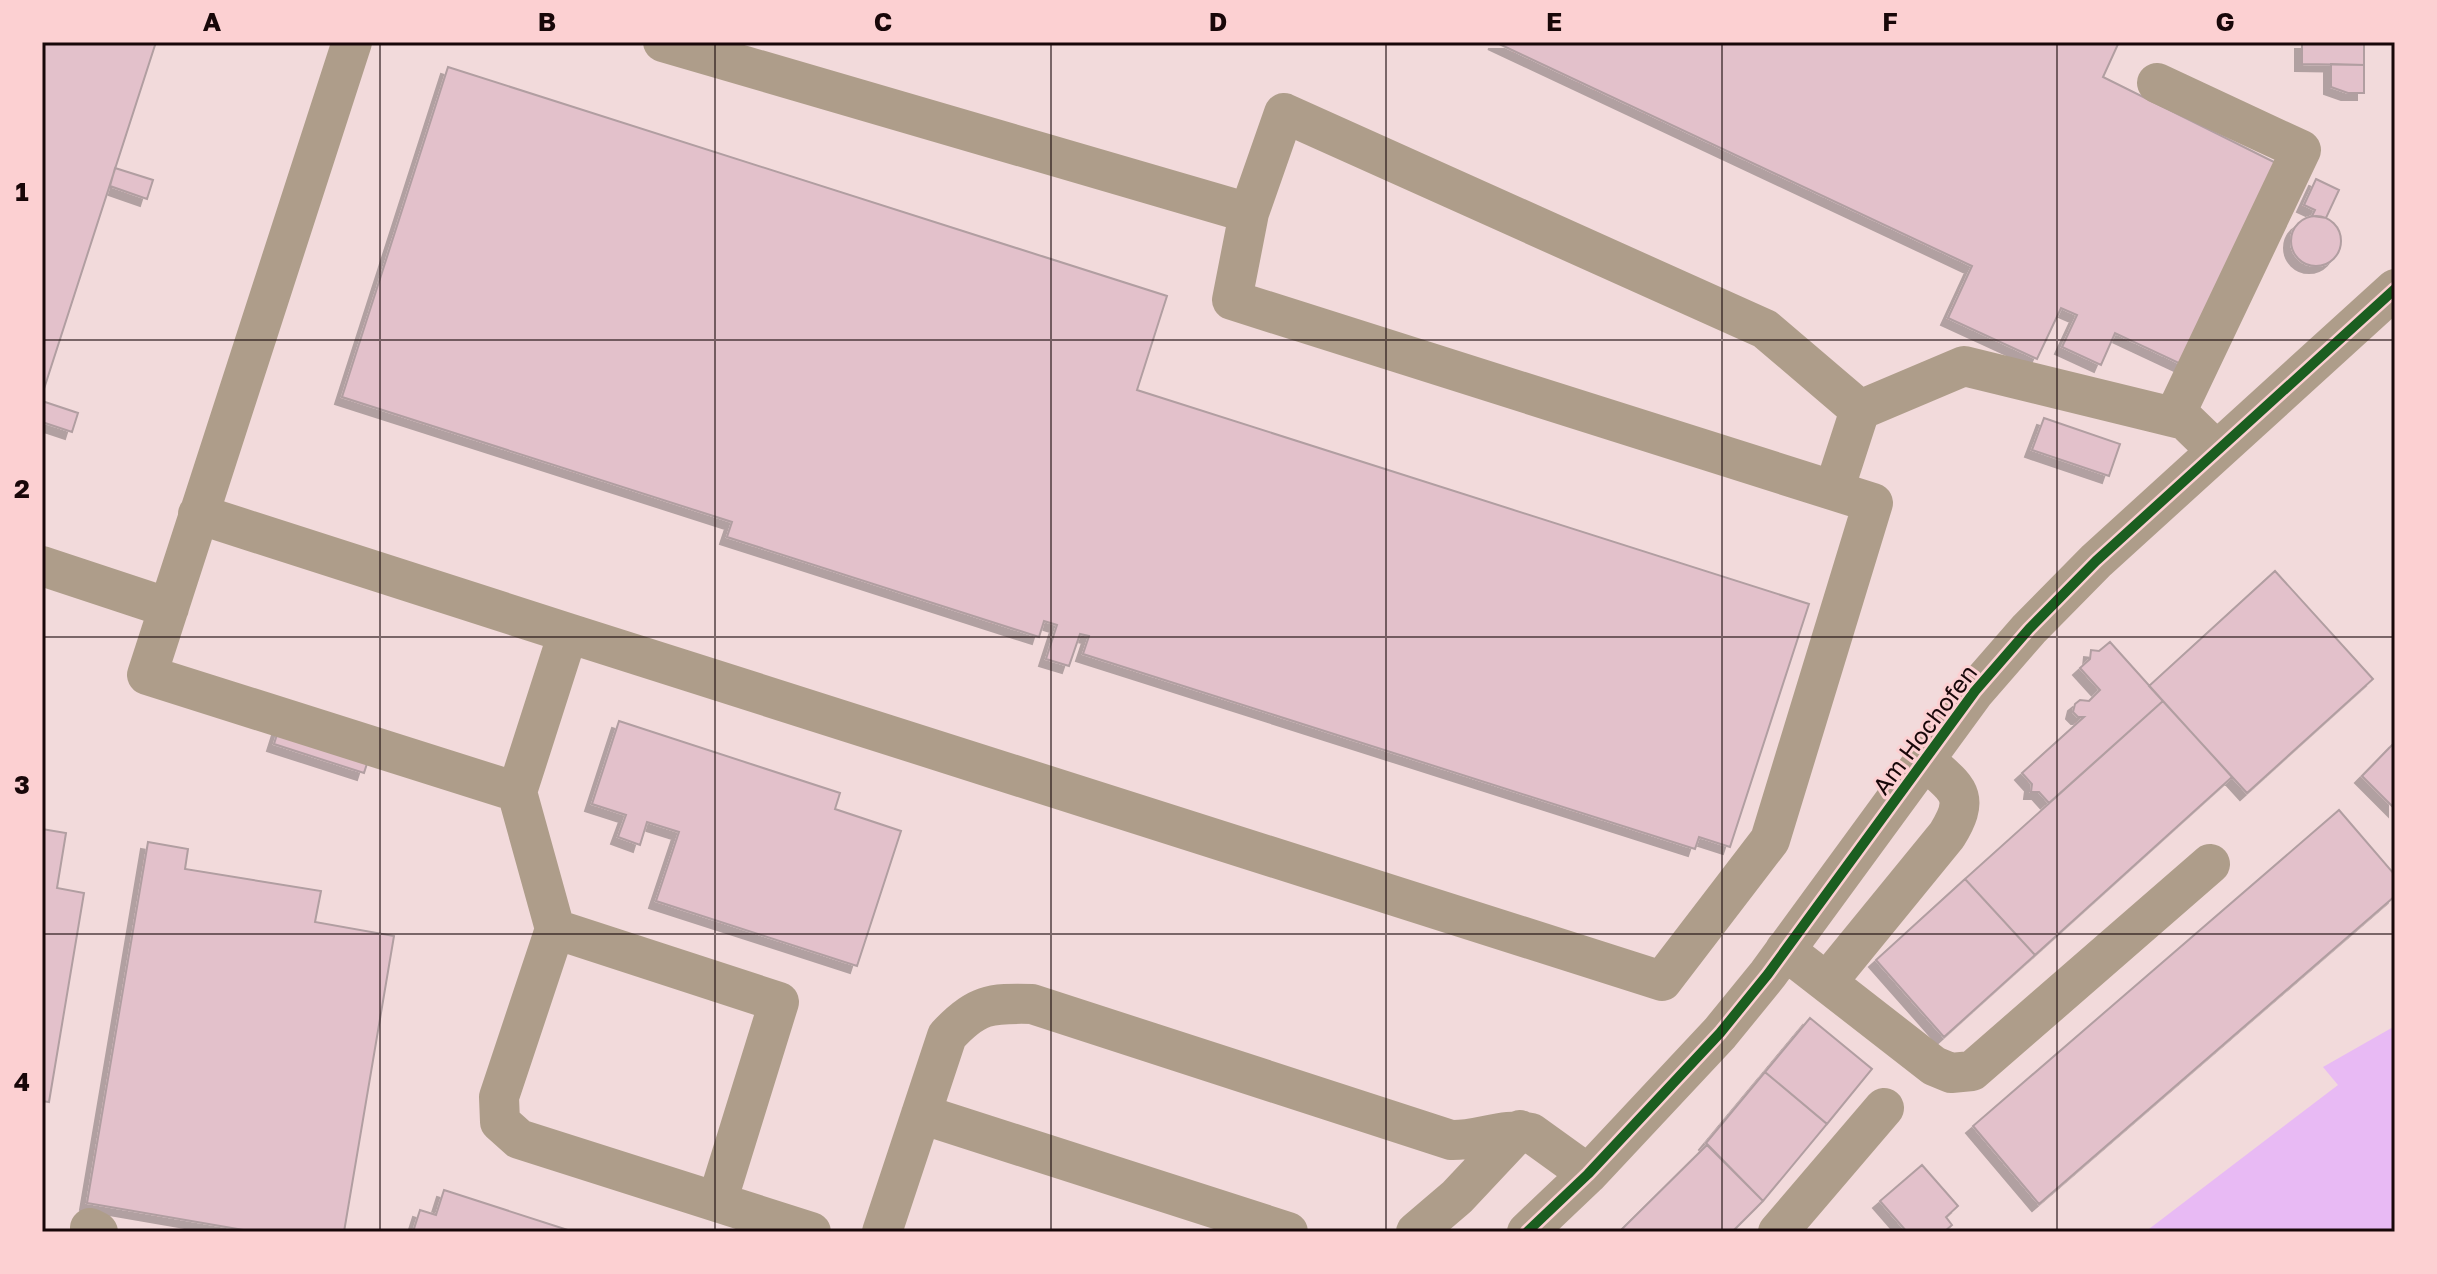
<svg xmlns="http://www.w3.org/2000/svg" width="2437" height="1274" font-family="'Golos Text',sans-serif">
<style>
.water{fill:#e8baf4}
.building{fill:#e3c1cb;stroke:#b19ea1;stroke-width:2;filter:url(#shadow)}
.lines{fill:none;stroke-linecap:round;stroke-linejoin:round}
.minor{stroke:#ae9d8a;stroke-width:40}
.cycleway-casing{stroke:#fcd0d2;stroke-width:15}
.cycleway{stroke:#1b5e20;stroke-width:10}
.grid{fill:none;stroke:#180709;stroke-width:2;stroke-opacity:0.55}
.labels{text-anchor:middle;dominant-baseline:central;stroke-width:6;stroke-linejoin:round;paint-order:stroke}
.street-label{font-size:24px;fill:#180709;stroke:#fcd0d2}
.neatline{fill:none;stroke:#180709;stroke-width:3}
.grid-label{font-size:26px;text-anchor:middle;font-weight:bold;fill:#180709}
</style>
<defs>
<filter id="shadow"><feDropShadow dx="-7" dy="7" stdDeviation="0" flood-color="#0004"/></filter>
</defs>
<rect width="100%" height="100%" fill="#f2dadb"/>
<path class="water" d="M 2395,1026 L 2395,1232 L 2145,1232 L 2338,1085 L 2323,1067 Z"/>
<path class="building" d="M 42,42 L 156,42 L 42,395 Z
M 1495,42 L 2119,42 L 2103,77 L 2278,164 L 2183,365 L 2115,333 L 2101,365 L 2062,347 L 2077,315 L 2061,308 L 2037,359 L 1948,318 L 1972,266 Z
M 2302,42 L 2364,42 L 2364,65 L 2302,64 Z
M 2331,64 L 2364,65 L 2364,93 L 2348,93 L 2331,87 Z
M 448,67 L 1167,296 L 1137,390 L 1809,604 L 1730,847 L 1699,837 L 1695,849 L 1083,654 L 1089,636 L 1080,634 L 1069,666 L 1046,659 L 1057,625 L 1044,621 L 1039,637 L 727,537 L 732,522 L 342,397 Z
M 115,168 L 153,180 L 147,199 L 110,186 Z
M 2316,179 L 2339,190 L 2326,218 L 2312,216 L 2315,210 L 2304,205 Z
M2291 241a25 25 0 1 1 50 0a25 25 0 1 1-50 0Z
M 42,401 L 78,413 L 72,432 L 42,422 Z
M 2044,418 L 2120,444 L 2109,476 L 2032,450 Z
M 2275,571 L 2373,679 L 2247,793 L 2149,686 Z
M 2110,642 L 2163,701 L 2049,803 L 2039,792 L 2031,792 L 2032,784 L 2022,773 L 2084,717 L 2078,717 L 2073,712 L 2075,704 L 2080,700 L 2089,701 L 2100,690 L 2080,668 L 2090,659 L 2091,650 L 2099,651 Z
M 2163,701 L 2232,777 L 2035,955 L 1965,879 Z
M 287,703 L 377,732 L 364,773 L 274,744 Z
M 619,721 L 840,793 L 835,809 L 901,831 L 857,966 L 656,901 L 679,832 L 647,822 L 640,845 L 618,837 L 626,815 L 592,804 Z
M 2395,742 L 2395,809 L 2362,776 Z
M 2339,810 L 2395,875 L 2395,896 L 2039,1204 L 1973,1126 Z
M 42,829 L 66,833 L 57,888 L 84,893 L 49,1102 L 42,1101 Z
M 148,842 L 188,849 L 185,869 L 321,891 L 315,922 L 394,936 L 344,1232 L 255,1232 L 87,1203 Z
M 1965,879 L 2035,955 L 1944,1037 L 1876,960 Z
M 1810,1018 L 1872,1069 L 1827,1124 L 1765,1072 Z
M 1765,1072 L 1827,1124 L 1763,1201 L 1706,1143 Z
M 1707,1145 L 1763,1201 L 1732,1232 L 1619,1232 Z
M 1922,1165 L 1958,1206 L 1946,1217 L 1952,1225 L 1944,1232 L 1907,1232 L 1880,1201 Z
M 444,1190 L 574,1232 L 413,1232 L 420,1210 L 436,1215 Z"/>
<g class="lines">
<path class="minor" d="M 352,42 L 147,675 L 517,792
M 663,42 L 1249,213 L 1232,300 L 1873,503 L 1770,840 L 1662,981 L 568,633 L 517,792 L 555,929 L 499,1097 L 500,1122 L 519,1139 L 811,1232
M 2157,83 L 2301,150 L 2174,417
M 1249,213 L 1284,113 L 1765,329 L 1860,410
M 1834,490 L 1860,410 L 1964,366 L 2185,420 L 2217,451
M 198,514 L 568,633
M 42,566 L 169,608
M 555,929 L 779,1002 L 717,1202
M 1785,950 L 1934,1066 L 1951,1073 L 1972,1071 L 2210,864
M 1827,982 L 1947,835 C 1973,793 1955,788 1924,759
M 921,1114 L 1288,1232
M 90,1228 L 98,1232
M 882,1232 L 947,1036 C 976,1004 990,1003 1032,1004 L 1451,1140 C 1477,1141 1505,1127 1531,1133 L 1588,1174
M 1416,1232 L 1457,1197 L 1520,1130
M 1527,1232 L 1588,1174 L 1720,1033 L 1768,974 L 1975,691 L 2029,629 L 2096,561 L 2395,289
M 1778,1232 L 1884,1108"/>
<defs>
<path id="cycleway" d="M 1527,1232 L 1588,1174 L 1720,1033 L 1768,974 L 1975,691 L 2029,629 L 2096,561 L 2395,289"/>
</defs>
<use href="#cycleway" class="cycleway-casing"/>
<use href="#cycleway" class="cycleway"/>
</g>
<path class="grid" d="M 380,42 L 380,1232M 715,42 L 715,1232M 1051,42 L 1051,1232M 1386,42 L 1386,1232M 1722,42 L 1722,1232M 2057,42 L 2057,1232M 42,340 L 2395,340M 42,637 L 2395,637M 42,934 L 2395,934"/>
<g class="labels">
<g class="street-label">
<text transform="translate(1924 729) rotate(-53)">Am Hochofen</text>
</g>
</g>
<rect width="2437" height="1274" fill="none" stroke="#fcd0d2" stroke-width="88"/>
<rect x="44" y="44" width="2349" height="1186" class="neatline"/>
<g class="grid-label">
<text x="212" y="31">A</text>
<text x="547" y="31">B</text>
<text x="883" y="31">C</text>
<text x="1218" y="31">D</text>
<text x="1554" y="31">E</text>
<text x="1890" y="31">F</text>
<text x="2225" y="31">G</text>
<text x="22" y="201">1</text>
<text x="22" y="498">2</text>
<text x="22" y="794">3</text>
<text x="22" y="1091">4</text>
</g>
</svg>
